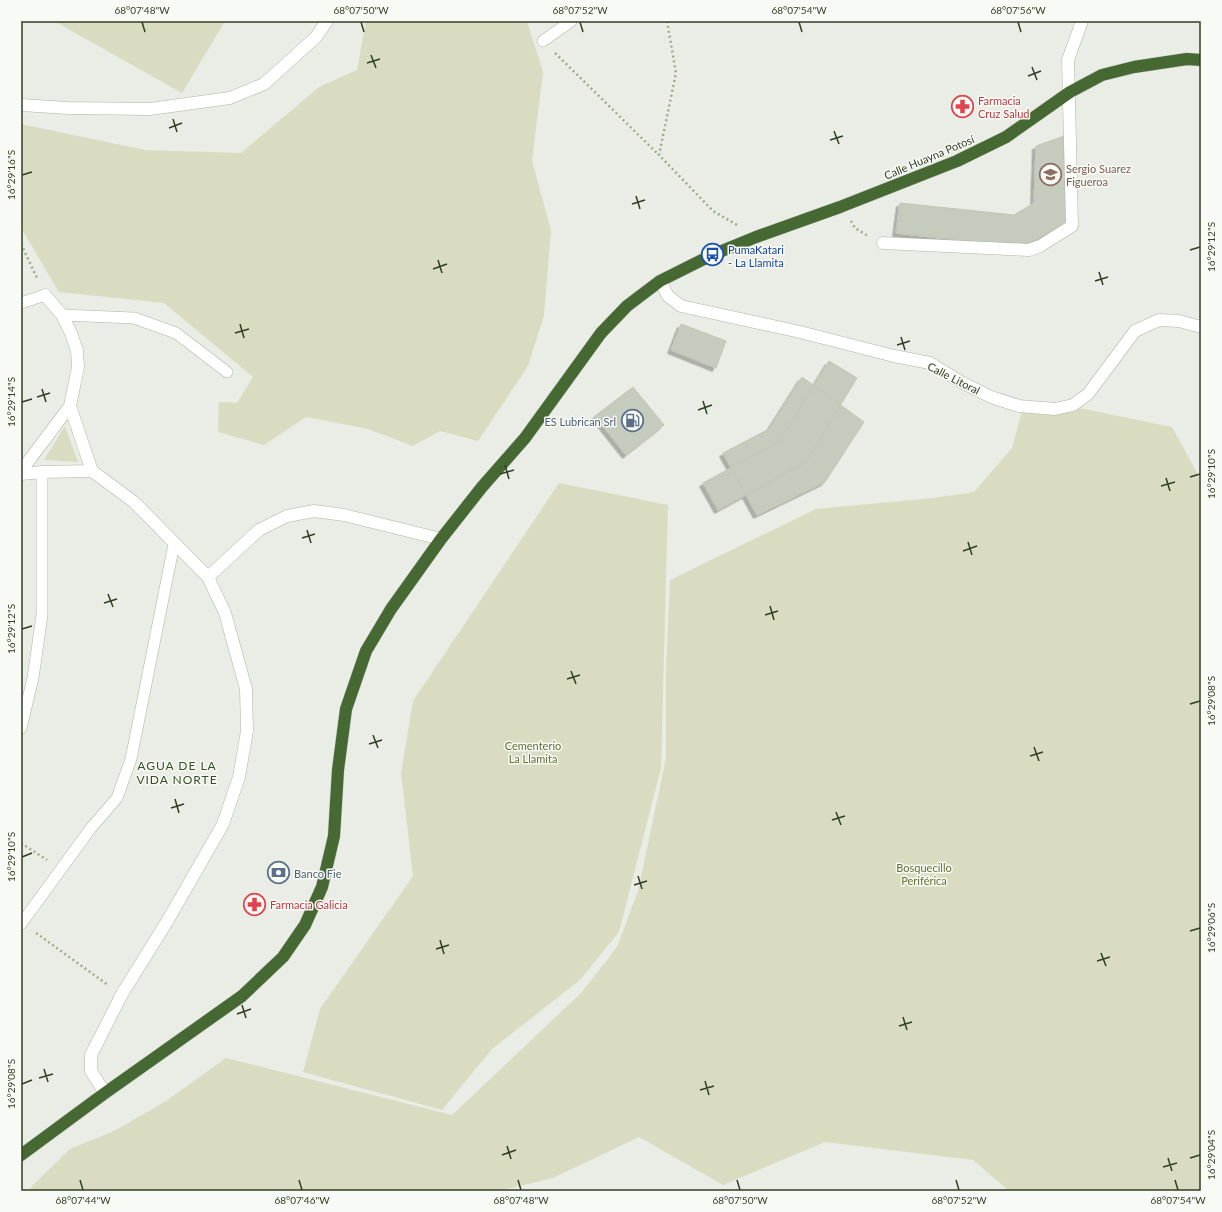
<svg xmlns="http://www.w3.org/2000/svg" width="1222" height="1212" font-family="Lato,sans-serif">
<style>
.green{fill:#d9dcc0}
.building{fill:#c5cbbd;stroke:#c0c6b8;filter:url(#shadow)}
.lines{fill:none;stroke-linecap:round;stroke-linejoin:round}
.lane-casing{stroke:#aeb5a8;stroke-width:12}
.street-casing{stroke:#aeb5a8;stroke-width:13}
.highway-casing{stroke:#c5c9c2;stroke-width:13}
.path{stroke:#9aae88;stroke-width:2.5;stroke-dasharray:2 3;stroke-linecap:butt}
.lane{stroke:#fff;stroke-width:11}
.street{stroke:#fff;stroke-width:12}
.highway{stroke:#466833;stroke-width:12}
.ticks{fill:none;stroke:#303e25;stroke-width:1.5}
.labels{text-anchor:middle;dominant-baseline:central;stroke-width:3;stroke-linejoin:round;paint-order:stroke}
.health-label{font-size:11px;fill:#be3a42;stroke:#f8faf5;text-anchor:start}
.street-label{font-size:11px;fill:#303e25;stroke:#f8faf5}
.education-label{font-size:11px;fill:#785e54;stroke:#f8faf5;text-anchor:start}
.transit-label{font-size:11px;fill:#164399;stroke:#f8faf5;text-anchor:start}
.service-label{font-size:11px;fill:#4e5e75;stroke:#f8faf5;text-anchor:end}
.park-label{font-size:11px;fill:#637232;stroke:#f8faf5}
.neighbourhood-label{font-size:12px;letter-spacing:1px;fill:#344f22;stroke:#f8faf5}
.neatline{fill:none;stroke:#303e25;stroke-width:1.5}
.ticks-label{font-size:10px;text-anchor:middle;fill:#303e25}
</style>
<defs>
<filter id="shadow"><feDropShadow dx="-3.5" dy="3.5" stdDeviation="0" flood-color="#0004"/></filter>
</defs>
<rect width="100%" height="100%" fill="#eaede5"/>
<path class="green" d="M 54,21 L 225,21 L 182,93 Z
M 366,21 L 527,21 L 543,72 L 532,161 L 551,230 L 544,316 L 528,366 L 478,441 L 440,431 L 413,446 L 368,429 L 306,417 L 264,445 L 218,432 L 219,402 L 237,403 L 253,377 L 164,303 L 59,292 L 21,228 L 21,124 L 145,150 L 241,153 L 319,87 L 357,70 Z
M 1024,404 L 1084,409 L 1172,427 L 1201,480 L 1201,1191 L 1009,1191 L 973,1160 L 825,1142 L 723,1185 L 639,1137 L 553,1178 L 499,1191 L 29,1191 L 33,1185 L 70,1149 L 116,1130 L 166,1101 L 226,1058 L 452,1115 L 581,993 L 617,947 L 638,891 L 666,758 L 666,671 L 670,580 L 816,509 L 933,498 L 974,492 L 1012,448 Z
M 65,426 L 78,462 L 44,460 Z
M 559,483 L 668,505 L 661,768 L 619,932 L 580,980 L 492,1049 L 442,1110 L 303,1072 L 320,1009 L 413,876 L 401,773 L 413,701 Z"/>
<path class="building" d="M 1064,136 L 1069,222 L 1020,247 L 896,233 L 900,203 L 1014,215 L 1034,203 L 1036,146 Z
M 681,324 L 726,341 L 716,368 L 671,350 Z
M 829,361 L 857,378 L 806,462 L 718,510 L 703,483 L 779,442 Z
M 802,377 L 864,422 L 825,482 L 757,515 L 723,453 L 769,429 Z
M 633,387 L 664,425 L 626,455 L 595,416 Z"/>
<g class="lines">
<defs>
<path id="lane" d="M 543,41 L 571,21
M 21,303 L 45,295
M 62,315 L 134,318 L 176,333 L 227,372
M 21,728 L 33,678 L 42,615 L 42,472
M 21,924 L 91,828 L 117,798 L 131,759 L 174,544"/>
<path id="street" d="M 21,105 L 68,108 L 150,109 L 230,98 L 264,84 L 316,37 L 327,21
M 883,243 L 1029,250 L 1040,246 L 1072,226 L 1068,60 L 1082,21
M 660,281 L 668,296 L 681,306 L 800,332 L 894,356 L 930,363 L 961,382 L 991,397 L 1019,406 L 1055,409 L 1073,405 L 1088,394 L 1135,331 L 1159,320 L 1179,321 L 1201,327
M 45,295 L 62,315 L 71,333 L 77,351 L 78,367 L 70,406 L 92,471
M 21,471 L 70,406
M 21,474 L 42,472 L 92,471 L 134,502 L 208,577 L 225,613 L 246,689 L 247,731 L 239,777 L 223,824 L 168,920 L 122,994 L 91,1055 L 91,1071 L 105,1093
M 208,577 L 259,530 L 287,516 L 314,511 L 344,515 L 441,539"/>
<path id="highway" d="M 21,1155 L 105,1093 L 242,996 L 283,957 L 305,925 L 322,887 L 334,836 L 338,770 L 346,709 L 366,651 L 391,609 L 441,539 L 482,487 L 525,438 L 601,333 L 627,306 L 660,281 L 712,255 L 756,237 L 840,207 L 957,161 L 1006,137 L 1070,92 L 1102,75 L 1134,67 L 1187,59 L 1201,60"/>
</defs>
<use href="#lane" class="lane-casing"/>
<use href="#street" class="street-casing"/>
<use href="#highway" class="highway-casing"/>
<path class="path" d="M 667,21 L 676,73 L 659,155 L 713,211 L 737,225
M 555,53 L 659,155
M 851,221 L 855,228 L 868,236
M 21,244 L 38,280
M 21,843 L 47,860
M 36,933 L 108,985"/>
<use href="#lane" class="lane"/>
<use href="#street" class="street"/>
<use href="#highway" class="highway"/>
</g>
<path class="ticks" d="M 142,22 L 145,32M 361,22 L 364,32M 580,22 L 583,32M 799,22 L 802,32M 1018,22 L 1021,32M 371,55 L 376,68M 367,63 L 380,59M 1032,67 L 1037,80M 1028,76 L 1041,71M 173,119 L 177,132M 169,128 L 182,123M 834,131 L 839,144M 830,140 L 843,136M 22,175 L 32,172M 636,196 L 640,209M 632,204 L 645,200M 1190,250 L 1200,247M 438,260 L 442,273M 433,269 L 447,264M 1099,272 L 1103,285M 1095,281 L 1108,277M 240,324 L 244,338M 235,333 L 249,329M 901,337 L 905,350M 897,345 L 910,341M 42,389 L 46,402M 37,397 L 50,393M 703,401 L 707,414M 22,402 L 32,399M 698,410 L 712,405M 505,465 L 509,479M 500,474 L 514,470M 1190,477 L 1200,474M 1166,478 L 1170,491M 1161,486 L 1175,482M 307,530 L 311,543M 302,538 L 315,534M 968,542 L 972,555M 963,551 L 977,546M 108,594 L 113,607M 104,603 L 117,599M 770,606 L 774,620M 765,615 L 778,611M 22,629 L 32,626M 571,671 L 576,684M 567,679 L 580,675M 1190,704 L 1200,701M 373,735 L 378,748M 369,744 L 382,740M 1034,747 L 1039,761M 1030,756 L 1043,752M 175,799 L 179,813M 171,808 L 184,804M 836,812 L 841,825M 832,820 L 845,816M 22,857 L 32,853M 638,876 L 642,889M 634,885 L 647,881M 1190,931 L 1200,928M 440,940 L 444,954M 436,949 L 449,945M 1101,953 L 1106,966M 1097,961 L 1110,957M 242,1005 L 246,1018M 237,1014 L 251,1009M 903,1017 L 907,1030M 899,1026 L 912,1022M 44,1069 L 48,1082M 39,1078 L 53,1074M 705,1081 L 709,1095M 22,1084 L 32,1080M 700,1090 L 714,1086M 507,1146 L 511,1159M 502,1155 L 516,1150M 1168,1158 L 1172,1171M 1190,1158 L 1200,1155M 1163,1167 L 1177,1163M 80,1180 L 83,1190M 299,1180 L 302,1190M 518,1180 L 521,1190M 737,1180 L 740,1190M 956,1180 L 959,1190M 1175,1180 L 1178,1190"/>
<defs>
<symbol id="pharmacy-ring" viewBox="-11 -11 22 22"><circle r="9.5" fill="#f8faf5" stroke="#e0444e" stroke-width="1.5"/><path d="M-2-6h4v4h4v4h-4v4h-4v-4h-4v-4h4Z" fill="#e0444e"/></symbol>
<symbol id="school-ring" viewBox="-11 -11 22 22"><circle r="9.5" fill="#f8faf5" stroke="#8d6e63" stroke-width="1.5"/><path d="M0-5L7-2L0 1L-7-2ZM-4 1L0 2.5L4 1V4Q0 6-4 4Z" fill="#8d6e63"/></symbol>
<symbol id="bus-ring" viewBox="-11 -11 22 22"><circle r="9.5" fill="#f8faf5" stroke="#1a4fb4" stroke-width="1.5"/><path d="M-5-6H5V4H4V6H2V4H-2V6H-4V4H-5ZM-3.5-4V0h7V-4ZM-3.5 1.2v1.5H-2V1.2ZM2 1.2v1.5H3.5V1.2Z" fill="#1a4fb4"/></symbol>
<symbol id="fuel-ring" viewBox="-11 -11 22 22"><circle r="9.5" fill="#f8faf5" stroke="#5c6f8a" stroke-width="1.5"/><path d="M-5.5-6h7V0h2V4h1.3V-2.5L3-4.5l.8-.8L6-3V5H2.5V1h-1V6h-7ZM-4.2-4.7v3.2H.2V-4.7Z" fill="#5c6f8a"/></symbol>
<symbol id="bank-ring" viewBox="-11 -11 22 22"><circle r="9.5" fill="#f8faf5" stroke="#5c6f8a" stroke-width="1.5"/><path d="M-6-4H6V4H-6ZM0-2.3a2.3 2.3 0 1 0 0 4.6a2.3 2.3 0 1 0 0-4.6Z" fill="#5c6f8a"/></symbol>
</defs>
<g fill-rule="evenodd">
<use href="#pharmacy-ring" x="950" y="94" width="25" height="25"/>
<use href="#school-ring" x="1038" y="162" width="25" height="25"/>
<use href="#bus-ring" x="700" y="242" width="25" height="25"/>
<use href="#fuel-ring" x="620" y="408" width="25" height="25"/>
<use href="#bank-ring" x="266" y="860" width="25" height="25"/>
<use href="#pharmacy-ring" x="242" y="892" width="25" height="25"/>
</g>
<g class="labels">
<g class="health-label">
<text x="978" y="100">Farmacia<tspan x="978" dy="13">Cruz Salud</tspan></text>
<text x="270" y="904">Farmacia Galicia</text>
</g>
<g class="street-label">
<text transform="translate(929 157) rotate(-23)">Calle Huayna Potosí</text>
<text transform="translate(954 378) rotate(27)">Calle Litoral</text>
</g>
<g class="education-label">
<text x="1066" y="168">Sergio Suarez<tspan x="1066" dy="13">Figueroa</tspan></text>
</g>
<g class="transit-label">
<text x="728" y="249">PumaKatari<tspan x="728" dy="13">- La Llamita</tspan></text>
</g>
<g class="service-label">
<text x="616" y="421">ES Lubrican Srl</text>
<text x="294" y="873" text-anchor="start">Banco Fie</text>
</g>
<g class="park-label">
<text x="533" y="745">Cementerio<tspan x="533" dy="13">La Llamita</tspan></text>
<text x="924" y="867">Bosquecillo<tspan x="924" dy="13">Periférica</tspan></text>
</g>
<g class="neighbourhood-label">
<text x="177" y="765">AGUA DE LA<tspan x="177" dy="14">VIDA NORTE</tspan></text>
</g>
</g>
<rect width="1222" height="1212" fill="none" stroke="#f8faf5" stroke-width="44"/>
<rect x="22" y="22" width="1178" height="1168" class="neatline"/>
<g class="ticks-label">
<text x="142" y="14">68°07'48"W</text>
<text x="361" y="14">68°07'50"W</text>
<text x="580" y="14">68°07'52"W</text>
<text x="799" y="14">68°07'54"W</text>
<text x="1018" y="14">68°07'56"W</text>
<text transform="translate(11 175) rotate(-90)" y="4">16°29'16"S</text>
<text transform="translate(1211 247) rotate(-90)" y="4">16°29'12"S</text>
<text transform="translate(11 402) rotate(-90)" y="4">16°29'14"S</text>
<text transform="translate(1211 474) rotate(-90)" y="4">16°29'10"S</text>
<text transform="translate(11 629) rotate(-90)" y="4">16°29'12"S</text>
<text transform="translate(1211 701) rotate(-90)" y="4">16°29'08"S</text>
<text transform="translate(11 857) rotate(-90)" y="4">16°29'10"S</text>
<text transform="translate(1211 928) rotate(-90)" y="4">16°29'06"S</text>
<text transform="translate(11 1084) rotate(-90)" y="4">16°29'08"S</text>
<text transform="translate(1211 1155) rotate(-90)" y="4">16°29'04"S</text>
<text x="83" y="1204">68°07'44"W</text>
<text x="302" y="1204">68°07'46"W</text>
<text x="521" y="1204">68°07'48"W</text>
<text x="740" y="1204">68°07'50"W</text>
<text x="959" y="1204">68°07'52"W</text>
<text x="1178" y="1204">68°07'54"W</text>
</g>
</svg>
